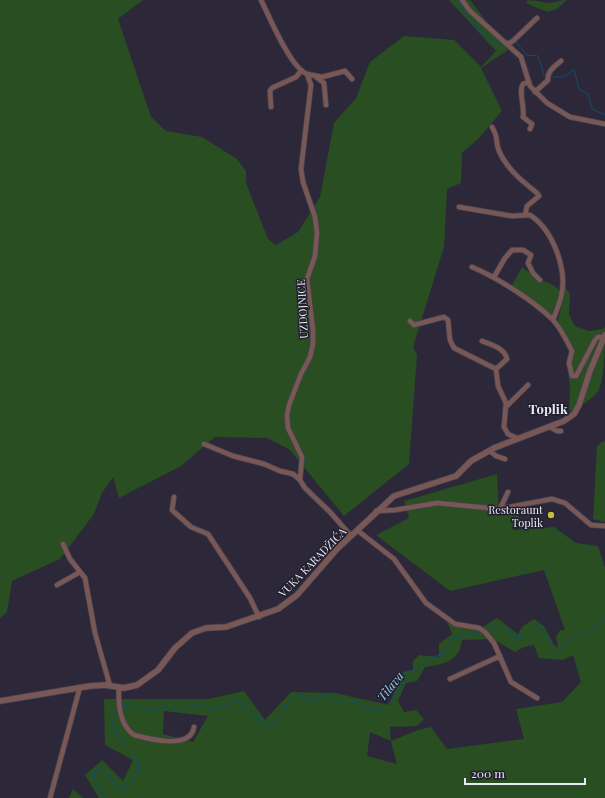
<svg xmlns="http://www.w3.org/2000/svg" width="605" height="798" font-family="'Playfair Display',serif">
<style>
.green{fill:#284e22;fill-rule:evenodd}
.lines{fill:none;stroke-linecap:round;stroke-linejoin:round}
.stream{stroke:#104d6f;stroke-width:1}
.minor-casing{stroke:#474353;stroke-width:6}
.tertiary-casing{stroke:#474353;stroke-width:7}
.minor{stroke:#795755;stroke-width:4.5}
.tertiary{stroke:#795755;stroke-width:5.5}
.poi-dot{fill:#c5bc3d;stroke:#221f2e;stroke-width:1.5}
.labels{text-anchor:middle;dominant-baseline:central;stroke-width:3;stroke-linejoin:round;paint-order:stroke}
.street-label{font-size:11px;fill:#ebe9f4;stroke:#221f2e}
.poi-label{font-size:11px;fill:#ebe9f4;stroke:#221f2e;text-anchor:end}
.water-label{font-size:12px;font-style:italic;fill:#95ccf3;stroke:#221f2e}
.quarter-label{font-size:13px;font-weight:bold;fill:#ebe9f4;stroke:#221f2e}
</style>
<rect width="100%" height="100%" fill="#2c2839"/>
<path class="green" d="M 0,0 L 143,0 L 118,19 L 151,117 L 166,131 L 202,137 L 237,159 L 246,171 L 246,183 L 268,239 L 276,245 L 298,232 L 320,197 L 334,123 L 356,98 L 370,62 L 404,36 L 454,40 L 481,67 L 496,51 L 449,0 L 470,0 L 508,50 L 481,68 L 502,111 L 478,139 L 462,153 L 461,183 L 447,189 L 444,247 L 413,347 L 417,355 L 409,464 L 344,516 L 289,449 L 267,438 L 215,437 L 181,466 L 119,498 L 113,477 L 102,493 L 94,514 L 60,559 L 12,581 L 7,612 L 0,618 Z
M 528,0 C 535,0 544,3 551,3 C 556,2 561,0 567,0 L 557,9 L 547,12 L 526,3 Z
M 522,267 L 535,277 L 555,286 L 560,291 L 553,317 L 511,287 Z
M 564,285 L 570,294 L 569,315 L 575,326 L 589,331 L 603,329 L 605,327 C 605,345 605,373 599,390 C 593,400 579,406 569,412 L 570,387 L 567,363 L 573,350 L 557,324 L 563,299 Z
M 603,441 L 605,442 L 605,522 L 593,519 L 597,446 Z
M 497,474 L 499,514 L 519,508 L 519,521 L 512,530 L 554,527 L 576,543 L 598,546 L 605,568 L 605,798 L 99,798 L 85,775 L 102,760 L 123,781 L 133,760 L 105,745 L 104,699 L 209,699 L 244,691 L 265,720 L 291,692 L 335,693 L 389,705 L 403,672 L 413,670 L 413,661 L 419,655 L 439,657 L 439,644 L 452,634 L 447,622 L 479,629 L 497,618 L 518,634 L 523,626 L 534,619 L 544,626 L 554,645 L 558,648 L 556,637 L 560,630 L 565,630 L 544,570 L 450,591 L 376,535 L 409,518 L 404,501 ZM 493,639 L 515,652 L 524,647 L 534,645 L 539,658 L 563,660 L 573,655 L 581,682 L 562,702 L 516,709 L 524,739 L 447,749 L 431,727 L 418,730 L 391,741 L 390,727 L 417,726 L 424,719 L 416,710 L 404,712 L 398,701 L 406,683 L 417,681 L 425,667 C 444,664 459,662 462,640 ZM 164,711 L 208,716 L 193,742 L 163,734 ZM 370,732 L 391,741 L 397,764 L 367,756 Z
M 73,789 L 83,798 L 69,798 Z"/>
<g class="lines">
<path class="stream" d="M 458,0 C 467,18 485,40 505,46
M 514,43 L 516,42 L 527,55 L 538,56 L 544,75
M 551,77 L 563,77 L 574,70 L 579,89 L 588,94 L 592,109 L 605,115
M 486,630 C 501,622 503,624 514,636 L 523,637 L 532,628 L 538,625 C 546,633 548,644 558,650 L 578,633 L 587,634 L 605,620
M 122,707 L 135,705 L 151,711 L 165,706 L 179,710 L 198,705 L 213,710 L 238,700 C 244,706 257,721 264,724 C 276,730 285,713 287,704 L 298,695 L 312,701 L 324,696 L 345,704 L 356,702 L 372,711 L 383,709 L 390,702 L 413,670 L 420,669 L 428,658 L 444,654 L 453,638 L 481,632
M 105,798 L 92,775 L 97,770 C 113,774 112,786 125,789 L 139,770 C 138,766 139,761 136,758 C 126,745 102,729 118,710"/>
<defs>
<path id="minor" d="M 261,0 C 270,18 290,67 307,74 L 311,85 L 301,169 L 303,182 L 315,217 L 317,233 L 315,256 L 307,279 L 313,330 L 313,344 L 310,357 L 301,374 L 289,405 L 287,415 L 288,428 L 302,457 L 300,480 L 305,488 L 330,512 L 351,536
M 462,0 L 470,11 L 521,57 L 530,86 L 547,103 L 570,117 L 605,124
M 507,44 L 513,41 L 537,18
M 307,74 L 322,77 L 345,71 L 352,79
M 316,77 L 324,83 L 326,105
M 528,82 L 523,84 C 518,92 525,106 523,117 L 532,124 L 530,129
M 535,92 L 548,80 C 547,71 555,66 561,61
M 271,107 L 270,91 L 272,88 L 296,77 L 301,71
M 492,127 C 499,138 495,142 499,151 C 507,169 522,181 537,193 L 539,196 L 527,206 L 525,215
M 459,207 L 512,216 L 530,215 C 553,230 568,270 561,297 C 559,305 556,312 553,320
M 472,267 C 496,277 534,301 552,319 C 560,327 567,341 572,351 L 569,363 L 572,376 L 576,376 L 595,340 L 598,337 L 603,337
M 494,277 L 505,258 L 512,250 L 523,250 L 531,255 L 528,263 L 533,273 L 540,280
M 410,321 L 414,325 L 444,317 L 448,320 L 450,340 L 454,348 L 496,369 L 498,386 L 506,403 L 504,427 L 508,434 L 517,438
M 482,341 C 490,344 505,348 507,359 L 496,369
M 506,407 L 528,385
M 550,427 L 557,431 L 561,431
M 204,444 L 233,456 L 264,464 L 280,471 L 293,474 L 300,480
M 490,451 L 496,456 L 505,459
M 174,497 L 172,510 L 191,527 L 208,534 L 250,598 L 259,617
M 500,509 L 508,492
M 376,511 L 395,510 L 437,503 L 499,509 L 552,499 L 565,503 L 591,525 L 605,526
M 357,530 L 394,559 L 426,603 L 455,624 L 479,628 L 485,632 L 494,643 L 511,682 L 537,698
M 63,544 L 70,559 L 85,578 L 95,633 L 110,686
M 57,585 L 80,572
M 450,679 L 500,656
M 119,688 C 118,704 119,724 134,735 C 149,739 191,750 194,727
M 50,798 L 80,687"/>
<path id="tertiary" d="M 0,701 L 90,686 L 105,685 L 124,688 L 137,685 L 158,670 L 175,648 L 192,633 L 206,628 L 226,627 L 278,609 L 297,595 L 337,549 L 394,496 L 456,476 L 471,461 L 494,448 L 564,421 L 574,414 L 579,405 L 590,371 L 605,335"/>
</defs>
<use href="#minor" class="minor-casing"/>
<use href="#tertiary" class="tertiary-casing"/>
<use href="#minor" class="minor"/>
<use href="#tertiary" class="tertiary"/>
</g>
<circle class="poi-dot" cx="551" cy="515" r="4"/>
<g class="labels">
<g class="street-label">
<text transform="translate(302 309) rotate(-93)">UZDOJNICE</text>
<text transform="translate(312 562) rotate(-46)">VUKA KARADŽIĆA</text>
</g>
<g class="poi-label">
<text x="543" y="509">Restoraunt<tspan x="543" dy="13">Toplik</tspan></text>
</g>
<g class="water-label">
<text transform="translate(390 686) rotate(-51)">Tilava</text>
</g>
<g class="quarter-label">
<text x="548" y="408">Toplik</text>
</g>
</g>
<path d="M465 778v6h120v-6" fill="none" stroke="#ebe9f4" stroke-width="2"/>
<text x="471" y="778" font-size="12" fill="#ebe9f4" stroke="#221f2e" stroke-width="3" paint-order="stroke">200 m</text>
</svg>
